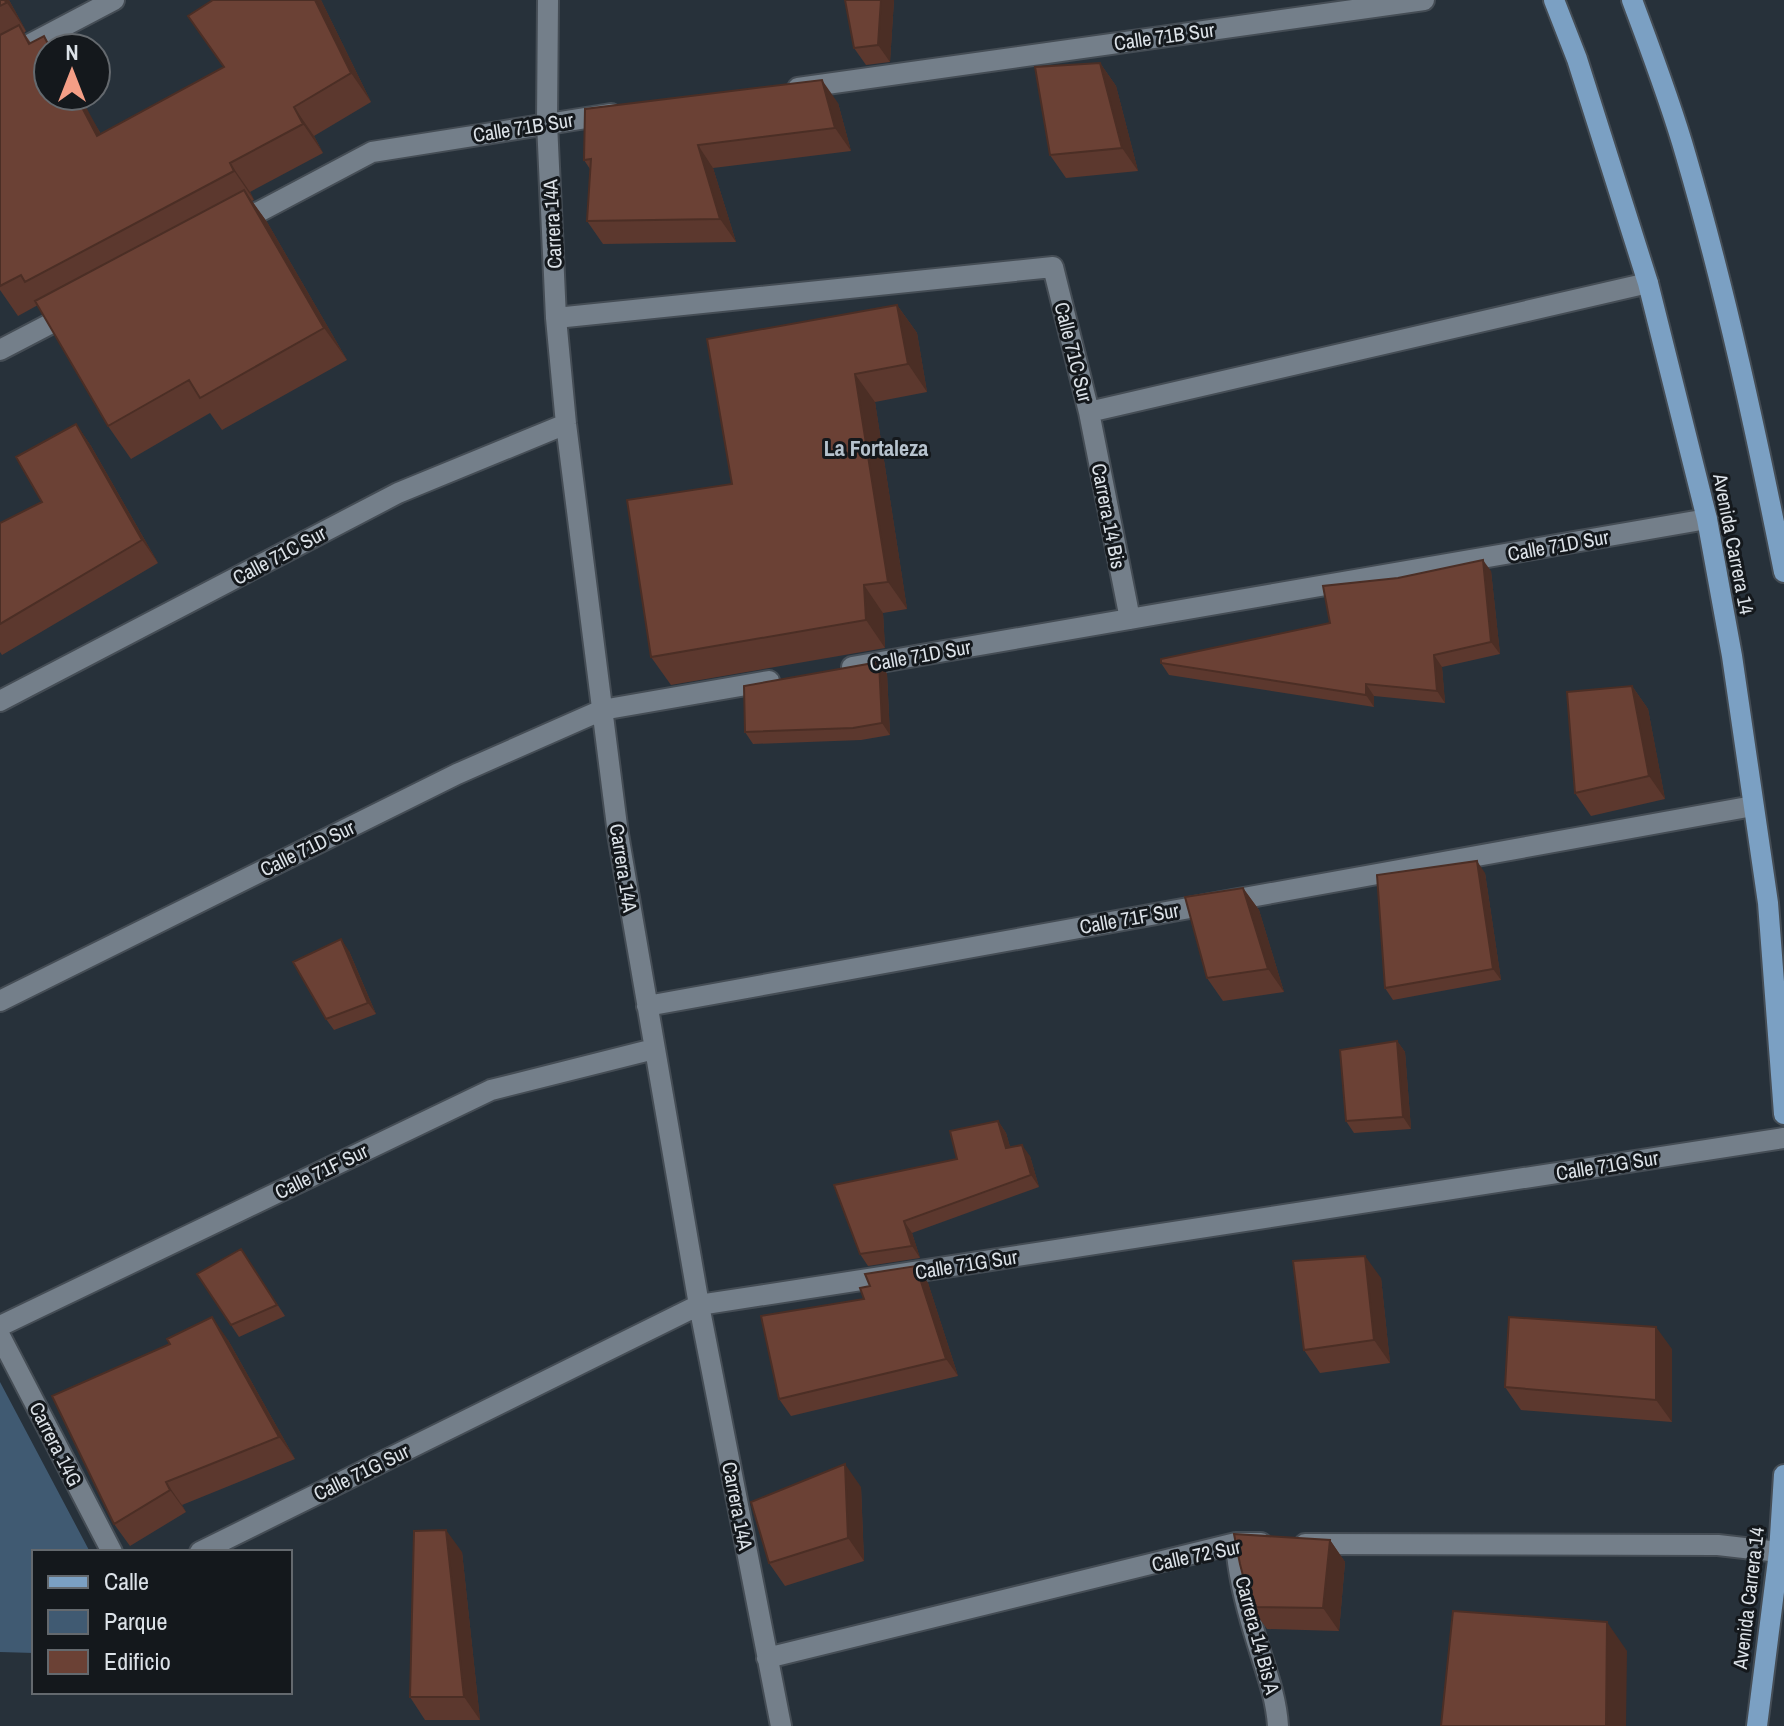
<svg xmlns="http://www.w3.org/2000/svg" width="1784" height="1726" font-family="'Archivo Narrow',sans-serif">
<style>
.green{fill:#405a72}
.lines{fill:none;stroke-linecap:round;stroke-linejoin:round}
.minor-casing{stroke:#454d55;stroke-width:24}
.primary-casing{stroke:#454d55;stroke-width:24}
.minor{stroke:#747f8a;stroke-width:20}
.primary{stroke:#7ba0c3;stroke-width:20}
.wall{fill:#5c382e}
.shaded-wall{fill:#4b2e25}
.building{fill:#6b4135;stroke:#4b2e25;stroke-width:2}
.labels{text-anchor:middle;dominant-baseline:central;stroke-width:6;stroke-linejoin:round;paint-order:stroke}
.street-label{font-size:20px;fill:#dce2e8;stroke:#14181c}
.neighbourhood-label{font-size:22px;font-weight:bold;fill:#b6c2cd;stroke:#14181c}
</style>
<rect width="100%" height="100%" fill="#27313a"/>
<path class="green" d="M 0,1382 L 90,1552 L 34,1552 L 34,1653 L 0,1652 Z"/>
<g class="lines">
<defs>
<path id="minor" d="M 548,0 L 547,123 L 556,318 L 566,424 L 618,834 L 699,1305 L 781,1726
M 0,60 L 114,0
M 798,88 L 1424,0
M 236,224 L 372,152 L 611,114
M 556,318 L 1053,267 L 1089,412 L 1130,619
M 0,350 L 71,313
M 1089,412 L 1648,283
M 852,667 L 1707,519
M 0,701 L 398,493 L 566,424
M 0,1001 L 457,774 L 602,710 L 769,681
M 647,1006 L 1753,806
M 0,1326 L 491,1090 L 654,1049
M 0,1336 L 112,1552
M 1236,1543 C 1238,1573 1246,1606 1255,1635 C 1264,1666 1276,1694 1278,1726
M 1305,1544 L 1718,1545 L 1779,1552
M 200,1552 L 699,1305 L 1784,1138
M 767,1658 L 1236,1543 L 1261,1543"/>
<path id="primary" d="M 1554,0 L 1577,59 L 1648,283 L 1707,519 L 1732,656 L 1768,903 L 1784,1114
M 1632,0 C 1651,51 1671,103 1686,156 C 1726,293 1756,432 1784,572
M 1757,1726 L 1779,1552 L 1784,1475"/>
</defs>
<use href="#minor" class="minor-casing"/>
<use href="#primary" class="primary-casing"/>
<use href="#minor" class="minor"/>
<use href="#primary" class="primary"/>
</g>
<path class="wall" d="M 0,0 L 9,0 L 26,31 L 24,33 L 31,43 L 44,36 L 52,48 L 48,48 L 101,134 L 224,67 L 213,0 L 321,0 L 371,102 L 314,136 L 323,153 L 250,192 L 254,200 L 252,201 L 267,222 L 347,360 L 222,430 L 210,413 L 131,459 L 108,426 L 38,305 L 18,316 L 0,290 Z
M 845,0 L 894,0 L 890,62 L 866,65 L 854,48 Z
M 1100,63 L 1116,86 L 1138,171 L 1066,178 L 1050,155 Z
M 838,103 L 851,151 L 713,168 L 736,242 L 603,244 L 587,221 L 590,169 L 584,160 Z
M 897,305 L 917,333 L 927,392 L 875,402 L 907,609 L 883,613 L 885,648 L 671,685 L 651,657 L 732,484 Z
M 76,424 L 91,446 L 158,563 L 2,655 L 0,652 L 0,523 L 42,502 Z
M 1491,571 L 1500,654 L 1442,667 L 1445,703 L 1374,696 L 1374,707 L 1169,675 L 1161,663 L 1330,623 Z
M 879,662 L 887,674 L 890,735 L 861,740 L 753,744 L 745,732 Z
M 1632,686 L 1648,709 L 1665,799 L 1591,816 L 1575,793 Z
M 1485,873 L 1501,980 L 1393,1000 L 1385,988 Z
M 1243,888 L 1259,910 L 1284,992 L 1223,1001 L 1207,978 Z
M 349,951 L 376,1014 L 334,1030 L 326,1019 Z
M 1397,1041 L 1405,1052 L 1411,1129 L 1354,1133 L 1346,1121 Z
M 998,1121 L 1006,1133 L 1010,1147 L 1030,1156 L 1039,1187 L 912,1233 L 920,1258 L 868,1266 L 860,1254 L 957,1159 Z
M 241,1249 L 285,1316 L 239,1337 L 197,1274 Z
M 916,1266 L 928,1283 L 958,1376 L 791,1416 L 779,1399 L 864,1299 L 870,1286 Z
M 1381,1278 L 1390,1363 L 1320,1373 L 1304,1350 Z
M 228,1340 L 295,1459 L 182,1505 L 186,1512 L 130,1546 L 114,1524 Z
M 1672,1349 L 1672,1422 L 1521,1410 L 1505,1387 Z
M 861,1487 L 864,1561 L 785,1586 L 769,1563 Z
M 1330,1540 L 1345,1562 L 1339,1631 L 1267,1629 L 1251,1607 Z
M 462,1552 L 480,1720 L 425,1720 L 410,1697 Z"/>
<path class="shaded-wall" d="M 5,0 L 9,0 L 26,31 Z
M 315,0 L 321,0 L 371,102 L 351,73 Z
M 881,0 L 894,0 L 890,62 L 878,45 Z
M 1100,63 L 1116,86 L 1138,171 L 1122,148 Z
M 822,80 L 838,103 L 851,151 L 835,128 Z
M 76,96 L 80,96 L 117,164 L 97,136 Z
M 294,107 L 314,136 L 323,153 L 303,124 Z
M 698,145 L 713,168 L 736,242 L 720,219 Z
M 230,163 L 250,192 L 254,200 L 234,171 Z
M 244,190 L 267,222 L 347,360 L 324,328 Z
M 897,305 L 917,333 L 927,392 L 908,364 Z
M 855,374 L 875,402 L 907,609 L 888,582 Z
M 76,424 L 91,446 L 158,563 L 142,540 Z
M 1483,560 L 1491,571 L 1500,654 L 1491,642 Z
M 864,585 L 883,613 L 885,648 L 866,620 Z
M 1434,655 L 1442,667 L 1445,703 L 1437,691 Z
M 879,662 L 887,674 L 890,735 L 882,723 Z
M 1366,684 L 1374,696 L 1374,707 L 1366,695 Z
M 1632,686 L 1648,709 L 1665,799 L 1649,776 Z
M 1477,861 L 1485,873 L 1501,980 L 1493,969 Z
M 1243,888 L 1259,910 L 1284,992 L 1268,969 Z
M 341,939 L 349,951 L 376,1014 L 368,1003 Z
M 1397,1041 L 1405,1052 L 1411,1129 L 1403,1117 Z
M 998,1121 L 1006,1133 L 1014,1160 L 1006,1148 Z
M 1022,1145 L 1030,1156 L 1039,1187 L 1031,1175 Z
M 904,1221 L 912,1233 L 920,1258 L 912,1246 Z
M 1365,1256 L 1381,1278 L 1390,1363 L 1374,1340 Z
M 916,1266 L 928,1283 L 958,1376 L 946,1359 Z
M 212,1317 L 228,1340 L 295,1459 L 279,1437 Z
M 1656,1327 L 1672,1349 L 1672,1422 L 1656,1400 Z
M 845,1464 L 861,1487 L 864,1561 L 848,1538 Z
M 166,1482 L 182,1505 L 186,1512 L 170,1490 Z
M 446,1530 L 462,1552 L 480,1720 L 464,1697 Z
M 1330,1540 L 1345,1562 L 1339,1631 L 1323,1608 Z
M 1607,1622 L 1627,1651 L 1626,1726 L 1606,1726 Z"/>
<path class="building" d="M 0,0 L 5,0 L 6,3 L 0,6 Z
M 213,0 L 315,0 L 351,73 L 294,107 L 303,124 L 230,163 L 234,171 L 25,282 L 21,275 L 0,286 L 0,35 L 19,25 L 29,44 L 44,36 L 50,48 L 48,48 L 48,96 L 76,96 L 97,136 L 224,67 L 188,16 Z
M 845,0 L 881,0 L 878,45 L 854,48 Z
M 1100,63 L 1122,148 L 1050,155 L 1035,67 Z
M 822,80 L 835,128 L 698,145 L 720,219 L 587,221 L 591,159 L 584,160 L 585,109 Z
M 244,190 L 324,328 L 200,398 L 189,380 L 108,426 L 35,301 Z
M 897,305 L 908,364 L 855,374 L 888,582 L 864,585 L 866,620 L 651,657 L 627,500 L 732,484 L 707,339 Z
M 76,424 L 142,540 L 0,624 L 0,523 L 42,502 L 16,457 Z
M 1483,560 L 1491,642 L 1434,655 L 1437,691 L 1366,684 L 1366,695 L 1161,663 L 1161,659 L 1330,623 L 1323,586 L 1398,578 Z
M 879,662 L 882,723 L 853,728 L 745,732 L 744,686 Z
M 1632,686 L 1649,776 L 1575,793 L 1567,692 Z
M 1477,861 L 1493,969 L 1385,988 L 1377,875 Z
M 1243,888 L 1268,969 L 1207,978 L 1185,897 Z
M 341,939 L 368,1003 L 326,1019 L 293,962 Z
M 1397,1041 L 1403,1117 L 1346,1121 L 1340,1050 Z
M 998,1121 L 1006,1148 L 1022,1145 L 1031,1175 L 904,1221 L 912,1246 L 860,1254 L 834,1185 L 957,1159 L 950,1131 Z
M 241,1249 L 277,1305 L 231,1325 L 197,1274 Z
M 1365,1256 L 1374,1340 L 1304,1350 L 1293,1261 Z
M 916,1266 L 946,1359 L 779,1399 L 761,1316 L 864,1299 L 860,1288 L 870,1286 L 865,1274 Z
M 212,1317 L 279,1437 L 166,1482 L 170,1490 L 114,1524 L 52,1396 L 170,1344 L 167,1339 Z
M 1509,1317 L 1656,1327 L 1656,1400 L 1505,1387 Z
M 845,1464 L 848,1538 L 769,1563 L 751,1502 Z
M 446,1530 L 464,1697 L 410,1697 L 414,1531 Z
M 1234,1534 L 1330,1540 L 1323,1608 L 1251,1607 L 1240,1564 Z
M 1453,1611 L 1607,1622 L 1606,1726 L 1441,1726 Z"/>
<g class="labels">
<g class="street-label">
<text transform="translate(1164 36) rotate(-8)">Calle 71B Sur</text>
<text transform="translate(523 127) rotate(-9)">Calle 71B Sur</text>
<text transform="translate(552 224) rotate(-93)">Carrera 14A</text>
<text transform="translate(1074 352) rotate(76)">Calle 71C Sur</text>
<text transform="translate(1109 516) rotate(79)">Carrera 14 Bis</text>
<text transform="translate(1734 544) rotate(79)">Avenida Carrera 14</text>
<text transform="translate(1558 545) rotate(-10)">Calle 71D Sur</text>
<text transform="translate(279 555) rotate(-28)">Calle 71C Sur</text>
<text transform="translate(920 655) rotate(-10)">Calle 71D Sur</text>
<text transform="translate(307 848) rotate(-26)">Calle 71D Sur</text>
<text transform="translate(624 868) rotate(81)">Carrera 14A</text>
<text transform="translate(1129 918) rotate(-10)">Calle 71F Sur</text>
<text transform="translate(1607 1165) rotate(-9)">Calle 71G Sur</text>
<text transform="translate(321 1171) rotate(-26)">Calle 71F Sur</text>
<text transform="translate(966 1264) rotate(-9)">Calle 71G Sur</text>
<text transform="translate(56 1444) rotate(63)">Carrera 14G</text>
<text transform="translate(361 1472) rotate(-26)">Calle 71G Sur</text>
<text transform="translate(738 1506) rotate(79)">Carrera 14A</text>
<text transform="translate(1196 1555) rotate(-12)">Calle 72 Sur</text>
<text transform="translate(1748 1598) rotate(-83)">Avenida Carrera 14</text>
<text transform="translate(1258 1635) rotate(75)">Carrera 14 Bis A</text>
</g>
<g class="neighbourhood-label">
<text x="876" y="448">La Fortaleza</text>
</g>
</g>
<rect x="32" y="1550" width="260" height="144" fill="#14181c" stroke="#64696e" stroke-width="2"/>
<rect x="48" y="1576" width="40" height="12" fill="#7ba0c3" stroke="#64696e" stroke-width="2"/>
<text x="104" y="1590" font-size="24" fill="#dce2e8">Calle</text>
<rect x="48" y="1610" width="40" height="24" fill="#405a72" stroke="#64696e" stroke-width="2"/>
<text x="104" y="1630" font-size="24" fill="#dce2e8">Parque</text>
<rect x="48" y="1650" width="40" height="24" fill="#6b4135" stroke="#64696e" stroke-width="2"/>
<text x="104" y="1670" font-size="24" fill="#dce2e8">Edificio</text>
<g transform="translate(72 72)"><circle r="38" fill="#14181c" stroke="#64696e" stroke-width="2"/>
<path d="M0-6L14 30L0 20L-14 30Z" fill="#f49e86"/>
<text y="-12" font-size="22" font-weight="bold" text-anchor="middle" fill="#dce2e8">N</text>
</g>
</svg>
